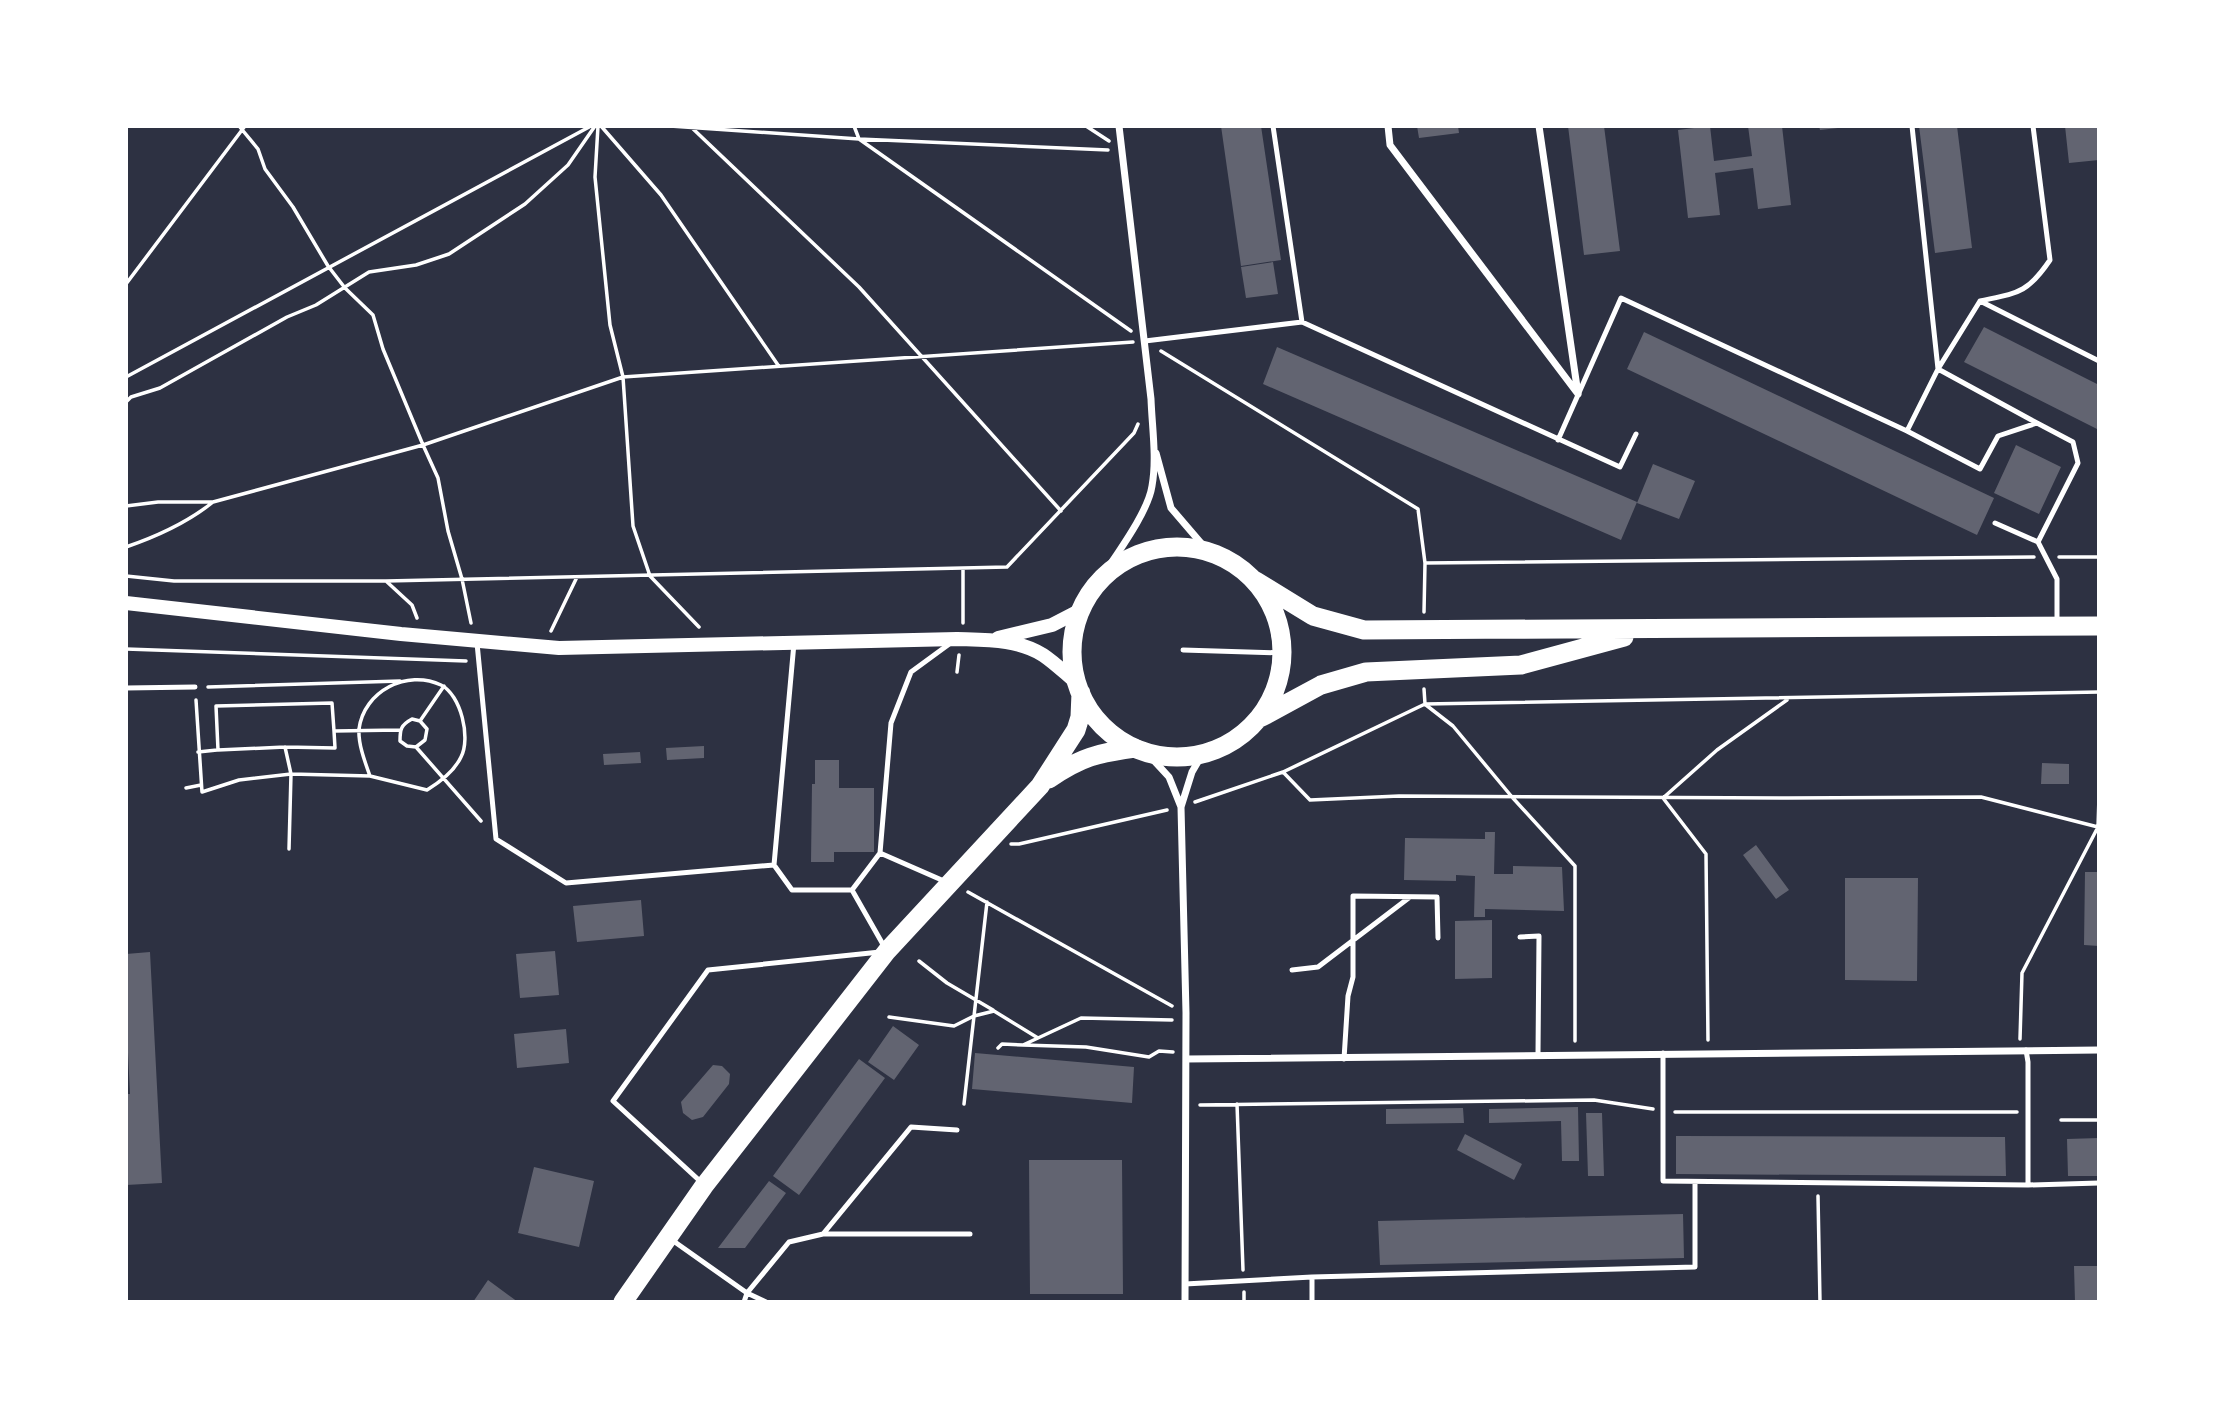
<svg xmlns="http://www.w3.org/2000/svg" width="2225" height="1428" font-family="'Golos Text',sans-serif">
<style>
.building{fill:#626471}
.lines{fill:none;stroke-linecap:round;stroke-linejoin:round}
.path{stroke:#fff;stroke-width:3.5}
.service{stroke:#fff;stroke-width:5}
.minor{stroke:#fff;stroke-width:7}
.secondary{stroke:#fff;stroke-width:14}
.trunk{stroke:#fff;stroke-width:19}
</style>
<rect width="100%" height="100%" fill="#2d3142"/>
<path class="building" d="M 1221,126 L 1261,126 L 1281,260 L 1241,266 Z
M 1417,126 L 1458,126 L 1459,133 L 1419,138 Z
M 1568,126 L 1604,126 L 1620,251 L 1584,255 Z
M 1710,126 L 1714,161 L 1752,156 L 1748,126 L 1782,126 L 1791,205 L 1758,209 L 1753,168 L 1715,173 L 1720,215 L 1688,218 L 1678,130 Z
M 1819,126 L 1838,126 L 1838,128 L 1820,130 Z
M 1919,126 L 1957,126 L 1972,248 L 1935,253 Z
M 2065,126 L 2099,126 L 2099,160 L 2069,163 Z
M 1273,262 L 1278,294 L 1246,298 L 1241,267 Z
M 1984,327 L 2099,385 L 2099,430 L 1964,362 Z
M 1644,332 L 1994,498 L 1977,535 L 1627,369 Z
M 1277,347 L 1637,502 L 1621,540 L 1263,384 Z
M 2016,445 L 2061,467 L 2039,514 L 1994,493 Z
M 1653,464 L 1695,481 L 1679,519 L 1637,503 Z
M 704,746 L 704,758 L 667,760 L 666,748 Z
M 640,752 L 641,763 L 604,765 L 603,754 Z
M 815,760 L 839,760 L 839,788 L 874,788 L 874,852 L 834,852 L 834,862 L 811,862 L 812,784 L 815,784 Z
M 2042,763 L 2069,764 L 2069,784 L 2041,784 Z
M 1485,832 L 1495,832 L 1494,874 L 1513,874 L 1513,866 L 1562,867 L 1564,911 L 1485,909 L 1485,917 L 1474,917 L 1475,876 L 1456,875 L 1456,881 L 1404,880 L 1405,838 L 1485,839 Z
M 1756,845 L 1789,890 L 1776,899 L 1743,855 Z
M 2085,872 L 2099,872 L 2099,946 L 2084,945 Z
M 1845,878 L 1918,878 L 1917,981 L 1845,980 Z
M 641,900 L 644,936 L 577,942 L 573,906 Z
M 1492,920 L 1492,978 L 1455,979 L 1455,921 Z
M 555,951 L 559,995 L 520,998 L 516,954 Z
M 150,952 L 162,1183 L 126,1185 L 126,1094 L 130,1094 L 126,1011 L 126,954 Z
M 893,1026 L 919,1045 L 894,1080 L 868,1062 Z
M 566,1029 L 569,1063 L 517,1068 L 514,1034 Z
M 975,1053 L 1134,1067 L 1132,1103 L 972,1089 Z
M 859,1059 L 885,1078 L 799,1195 L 773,1176 Z
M 713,1065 L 722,1066 L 730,1074 L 729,1084 L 703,1117 L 692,1120 L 683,1113 L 681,1102 Z
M 1578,1107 L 1579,1161 L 1562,1161 L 1561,1121 L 1489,1123 L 1489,1109 Z
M 1463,1108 L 1464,1123 L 1386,1124 L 1386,1109 Z
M 1586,1113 L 1602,1113 L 1604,1176 L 1588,1176 Z
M 1465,1134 L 1522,1164 L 1514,1180 L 1457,1150 Z
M 1676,1136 L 2005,1137 L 2006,1176 L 1676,1174 Z
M 2099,1138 L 2099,1176 L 2068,1176 L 2067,1139 Z
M 1029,1160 L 1122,1160 L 1123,1294 L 1030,1294 Z
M 534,1167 L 594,1181 L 579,1247 L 518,1233 Z
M 769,1181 L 786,1193 L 745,1248 L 718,1248 Z
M 1683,1214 L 1684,1258 L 1380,1265 L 1378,1221 Z
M 2074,1266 L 2099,1266 L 2099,1302 L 2075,1302 Z
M 488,1280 L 518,1302 L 473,1302 Z"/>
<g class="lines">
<path class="path" d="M 239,126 L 258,149 L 265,169 L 293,207 L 328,266 L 345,288 L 373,315 L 383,349 L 423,445 L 438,478 L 448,531 L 462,579 L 471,623
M 598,126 L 595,177 L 610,325 L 623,377 L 633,526 L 650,576 L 699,627
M 601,126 L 661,195 L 778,365
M 670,126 L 859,139 L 1108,150
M 690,126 L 859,287 L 1061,511
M 854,126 L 859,139 L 1131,331
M 1086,126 L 1109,141
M 126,284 L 245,126
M 1161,351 L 1418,509 L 1425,563 L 2034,557
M 126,377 L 591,126
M 126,402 L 131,397 L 160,388 L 287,317 L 316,305 L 369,272 L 416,265 L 449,254 L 525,204 L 568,165 L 595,126
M 126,506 L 158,502 L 213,502 L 423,445 L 623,377 L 1133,342
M 126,547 C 158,536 187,523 213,502
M 2059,557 L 2099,557
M 126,576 L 174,581 L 386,581 L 1007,567 L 1134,433 L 1138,424
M 386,581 L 412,605 L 417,618
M 1424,612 L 1425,563
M 963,623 L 963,569
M 551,631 L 577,577
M 126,649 L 466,661
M 957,672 L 959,655
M 208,687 L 400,681
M 196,700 L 202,792 L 239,780 L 291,774 L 370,776 L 427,790 C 440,782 454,772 461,757 C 471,738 461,695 441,685 C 407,669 364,691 359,729 C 358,744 365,762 370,776
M 1425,704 L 2099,692
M 1426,705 L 1453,726 L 1512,797 L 1575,866 L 1575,1041
M 420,721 L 444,686
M 334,731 L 335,748 L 285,747 L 218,750 L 216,706 L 332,703 L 334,731 L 400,730
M 285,747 L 291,774 L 289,849
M 416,747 L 407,746 L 400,741 C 400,729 401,725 412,719 L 420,721 L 427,729 L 425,740 L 416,747 L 481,821
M 198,752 L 217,750
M 1283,772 L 1310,800 L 1399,796 L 1788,798 L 1981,797 L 2098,827
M 186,788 L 201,785
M 1195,802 L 1283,772 L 1425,704 L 1424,689
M 1011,844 L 1019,844 L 1167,810
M 968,892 L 1172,1006
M 919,961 L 947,983 L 993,1010
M 889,1017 L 954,1026 L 974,1016 L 994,1011 L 1038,1038 L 1081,1018 L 1172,1020
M 2020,1039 L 2022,973 L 2098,827 L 2099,797
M 1708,1040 L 1706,854 L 1663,798 L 1717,750 L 1787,700
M 1023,1045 L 1086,1047 L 1149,1057 L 1159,1051 L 1173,1052
M 998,1048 L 1002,1044 L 1023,1045 L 1038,1038
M 964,1104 L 987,902
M 1237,1104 L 1243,1270
M 1200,1105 L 1594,1100 L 1653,1109
M 1675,1112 L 2017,1112
M 2061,1120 L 2099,1120
M 1818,1196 L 1820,1302
M 1244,1292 L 1244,1302"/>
<path class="service" d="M 1980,301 L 2099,361
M 1302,322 L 1620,467 L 1636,434
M 1145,341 L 1302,322 L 1273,126
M 2037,423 L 2073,442 L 2078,463 L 2038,542 L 2057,579 L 2057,622
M 1907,431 L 1938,369 L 1912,126
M 1558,440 L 1621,298 L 1907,431 L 1980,469 L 1998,436 L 2037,423 L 1938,369 L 1980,301 C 2017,293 2027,294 2050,260 L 2033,126
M 1995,523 L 2038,542
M 477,643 L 496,839 L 566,883 L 774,865 L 794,643
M 1183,650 L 1283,653
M 126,688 L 195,687
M 880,853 L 891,723 L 911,672 L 952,642
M 774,865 L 792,890 L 852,890 L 880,853 L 944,881
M 852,890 L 885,948
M 1520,937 L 1539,936 L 1538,1054
M 1292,970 L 1318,967 L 1410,897
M 2026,1050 L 2028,1062 L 2028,1185
M 1663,1053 L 1663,1181 L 2028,1185 L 2099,1183
M 1344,1059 L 1348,996 L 1353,977 L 1353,896 L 1437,897 L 1438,938
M 701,1182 L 613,1101 L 708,970 L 880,952
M 823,1234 L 970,1234
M 672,1240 L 747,1293 L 744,1302
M 1185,1284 L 1312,1277 L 1695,1267 L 1695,1182
M 766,1302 L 747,1293 L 789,1242 L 823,1234 L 911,1127 L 957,1130
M 1312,1302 L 1312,1277"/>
<path class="minor" d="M 1388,126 L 1390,145 L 1578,394
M 1539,126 L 1578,394
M 1156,453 L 1171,508 L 1207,550
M 1100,580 C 1115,556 1148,513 1152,486 C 1157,458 1152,427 1151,399 L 1119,126
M 1146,752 L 1169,777 L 1181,807
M 1186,1059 L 2099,1050
M 1185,1302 L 1186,1013 L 1181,807 L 1192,772 L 1199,760 L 1212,751"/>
<path class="secondary" d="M 126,603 L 401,634 L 559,648 L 957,639 C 986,640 1018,639 1043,655 C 1055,663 1066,674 1077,683
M 998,638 L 1052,625 L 1081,610"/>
<path class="trunk" d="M1072 652a105 105 0 1 1 210 0a105 105 0 1 1-210 0Z
M 1256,581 L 1313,616 L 1364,630 L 2099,626
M 1262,717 L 1321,685 L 1366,672 L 1521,665 L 1624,637
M 1049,779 C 1081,757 1098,753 1135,748
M 623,1302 L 704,1186 L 887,951 L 1040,786 L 1076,730 L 1080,717 L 1081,693"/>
</g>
<rect width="2225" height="1428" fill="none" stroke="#ffffff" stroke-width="256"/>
</svg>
